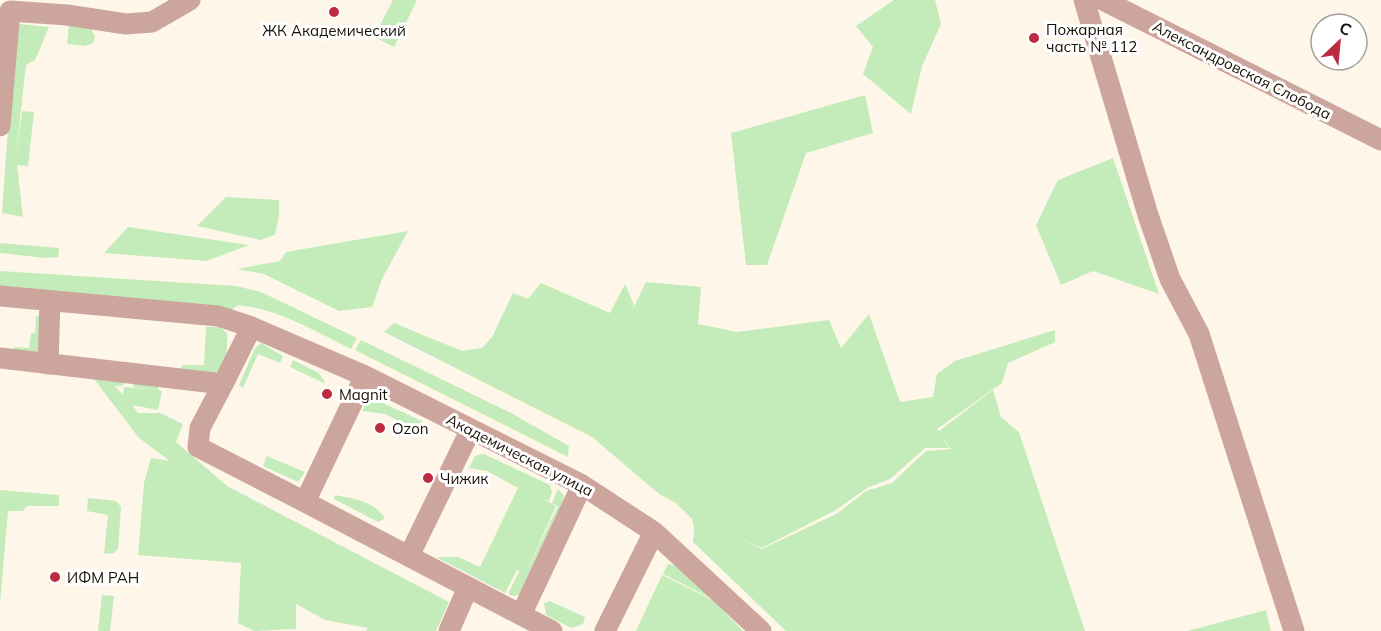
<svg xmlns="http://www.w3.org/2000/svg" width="1381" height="631" font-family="Mulish,sans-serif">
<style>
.green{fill:#c3ecba;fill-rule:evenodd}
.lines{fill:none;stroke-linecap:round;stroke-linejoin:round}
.minor{stroke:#cca59d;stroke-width:21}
.poi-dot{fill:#bc2b42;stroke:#fff;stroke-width:2}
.labels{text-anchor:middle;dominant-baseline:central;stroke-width:6;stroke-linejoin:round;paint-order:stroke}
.poi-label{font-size:15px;fill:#171006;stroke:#fff;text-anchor:start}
.street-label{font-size:15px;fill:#171006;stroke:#fff}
</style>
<rect width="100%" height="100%" fill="#fff6ea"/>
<path class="green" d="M 393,0 L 417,0 L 394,47 L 374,37 Z
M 894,0 L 935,0 L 941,24 L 922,66 L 911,114 L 863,74 L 873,47 L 856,26 Z
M 20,24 L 49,27 L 35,60 L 26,65 L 16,154 L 22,111 L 34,112 L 28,166 L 17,165 L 23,217 L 2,213 L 15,30 Z
M 69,25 L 91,29 L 95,37 L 93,43 L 85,46 L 67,44 Z
M 865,95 L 873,133 L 806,153 L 767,265 L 746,265 L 731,133 Z
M 1113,158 L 1159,294 L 1093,271 L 1061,285 L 1036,225 L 1058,180 Z
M 226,197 L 279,200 L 279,216 L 275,235 L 260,240 L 197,226 Z
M 128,227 L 249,245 L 206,261 L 104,253 Z
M 408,231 L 382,279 L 372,307 L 339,311 L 264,274 L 237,269 L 280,261 L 286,252 Z
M 0,243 L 59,248 L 58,257 L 45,258 L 0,253 Z
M 0,271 L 236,286 L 261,292 L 357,338 L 351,349 C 315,331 278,309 238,305 L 230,311 L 0,288 Z
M 646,282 L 701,287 L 698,324 L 737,332 L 829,320 L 841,348 L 869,314 L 900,402 L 933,397 L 937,374 L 955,361 L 1055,330 L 1055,342 L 1008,363 L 1002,383 L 937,429 L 939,431 L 993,390 L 1001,417 L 1019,432 L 1085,631 L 786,631 L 693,542 L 694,528 L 692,519 L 676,503 L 659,494 L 592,437 L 384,332 L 394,323 L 462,351 L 482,348 L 492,337 L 513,293 L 528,299 L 541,283 L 610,313 L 625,284 L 634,305 L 631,313 ZM 940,434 L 951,449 L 926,451 L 892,483 L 866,491 L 838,513 L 762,549 L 741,539 L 762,548 L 836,510 L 867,488 L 890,479 L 925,448 L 949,448 Z
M 36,316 L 42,317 L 38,352 L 14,351 L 14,347 L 29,348 L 31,333 L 35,333 Z
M 206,327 L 219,327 L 227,333 C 228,349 227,364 214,375 L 181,372 L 182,365 L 204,365 Z
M 361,340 L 511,413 L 569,446 L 568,457 L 355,350 Z
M 261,343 L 283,356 L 280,363 L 258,354 L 243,388 L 239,385 L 255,348 Z
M 293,360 L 319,373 L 326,384 L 290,367 Z
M 94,379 L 124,382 L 123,386 L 115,386 L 123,395 L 124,387 L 157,390 L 133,387 L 134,383 L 158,387 L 158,390 L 162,391 L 158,410 L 132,405 L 138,413 L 160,413 L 183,424 L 176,442 L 227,486 L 449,602 L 436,631 L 366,631 L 368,628 L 325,620 L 296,604 L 296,629 L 254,631 L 238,623 L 241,563 L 138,555 L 144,483 L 151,458 L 170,461 L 139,438 Z
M 376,400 L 422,421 L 421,425 L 414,429 L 385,414 L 362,411 L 367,401 Z
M 484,454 L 550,485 L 552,492 L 549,501 L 543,499 L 556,506 L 525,575 L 558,506 L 552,503 L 558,489 L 564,496 L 562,503 L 519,595 L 514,596 L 509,595 L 509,592 L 519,572 L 523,573 L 517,570 L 505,593 L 436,557 L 458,557 L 480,567 L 518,488 L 487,471 L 469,468 L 475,456 Z
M 267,456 L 305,472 L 298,482 L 263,466 Z
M 0,490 L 59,495 L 59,506 L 27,506 L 23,511 L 8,511 L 0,604 Z
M 335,495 C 354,499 374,501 385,518 L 378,522 L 334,499 Z
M 88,498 L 116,501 L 121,507 L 118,549 L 114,553 L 104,554 L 108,515 L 87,511 Z
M 668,564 L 677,566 L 714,600 L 663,574 Z
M 662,575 L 714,601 L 743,631 L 636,631 Z
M 102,595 L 114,596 L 110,631 L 98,631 Z
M 550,601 L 585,617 L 583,624 L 571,628 L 546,615 L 544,603 Z
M 1266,610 L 1271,631 L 1187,631 Z"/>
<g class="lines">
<path class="minor" d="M 1084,0 L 1148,215 L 1170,279 L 1199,334 L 1294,631
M 1103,0 L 1381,140
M 0,126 L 10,11 L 67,15 L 126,24 L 152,22 L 190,0
M 0,296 L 218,316 L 249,326 L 365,376 L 582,485 L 654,532 L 761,631
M 0,358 L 223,384 L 247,336 L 249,326
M 48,364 L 50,301
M 365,376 L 305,502 L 552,631
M 223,384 L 200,428 L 198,447 L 305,502
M 409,556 L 471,429
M 521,615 L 582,485
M 449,631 L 468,587
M 605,631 L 654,532"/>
</g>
<g class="poi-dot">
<circle cx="334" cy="12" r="6"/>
<circle cx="1034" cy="38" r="6"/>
<circle cx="327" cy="394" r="6"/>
<circle cx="380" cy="428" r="6"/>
<circle cx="428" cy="478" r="6"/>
<circle cx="55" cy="577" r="6"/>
</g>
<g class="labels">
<g class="poi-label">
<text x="1046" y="29">Пожарная<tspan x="1046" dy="17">часть № 112</tspan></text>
<text x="334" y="30" text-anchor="middle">ЖК Академический</text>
<text x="339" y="394">Magnit</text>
<text x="392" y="428">Ozon</text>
<text x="440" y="478">Чижик</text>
<text x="67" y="577">ИФМ РАН</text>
</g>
<g class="street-label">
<text transform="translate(1242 70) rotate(27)">Александровская Слобода</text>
<text transform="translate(520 455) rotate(27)">Академическая улица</text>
</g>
</g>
<g transform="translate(1339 42) rotate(26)"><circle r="28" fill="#ffffff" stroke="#a29f9b" stroke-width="1.5"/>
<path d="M0-4.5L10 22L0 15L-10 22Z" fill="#bc2b42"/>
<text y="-9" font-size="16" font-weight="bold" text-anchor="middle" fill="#171006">С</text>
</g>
</svg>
